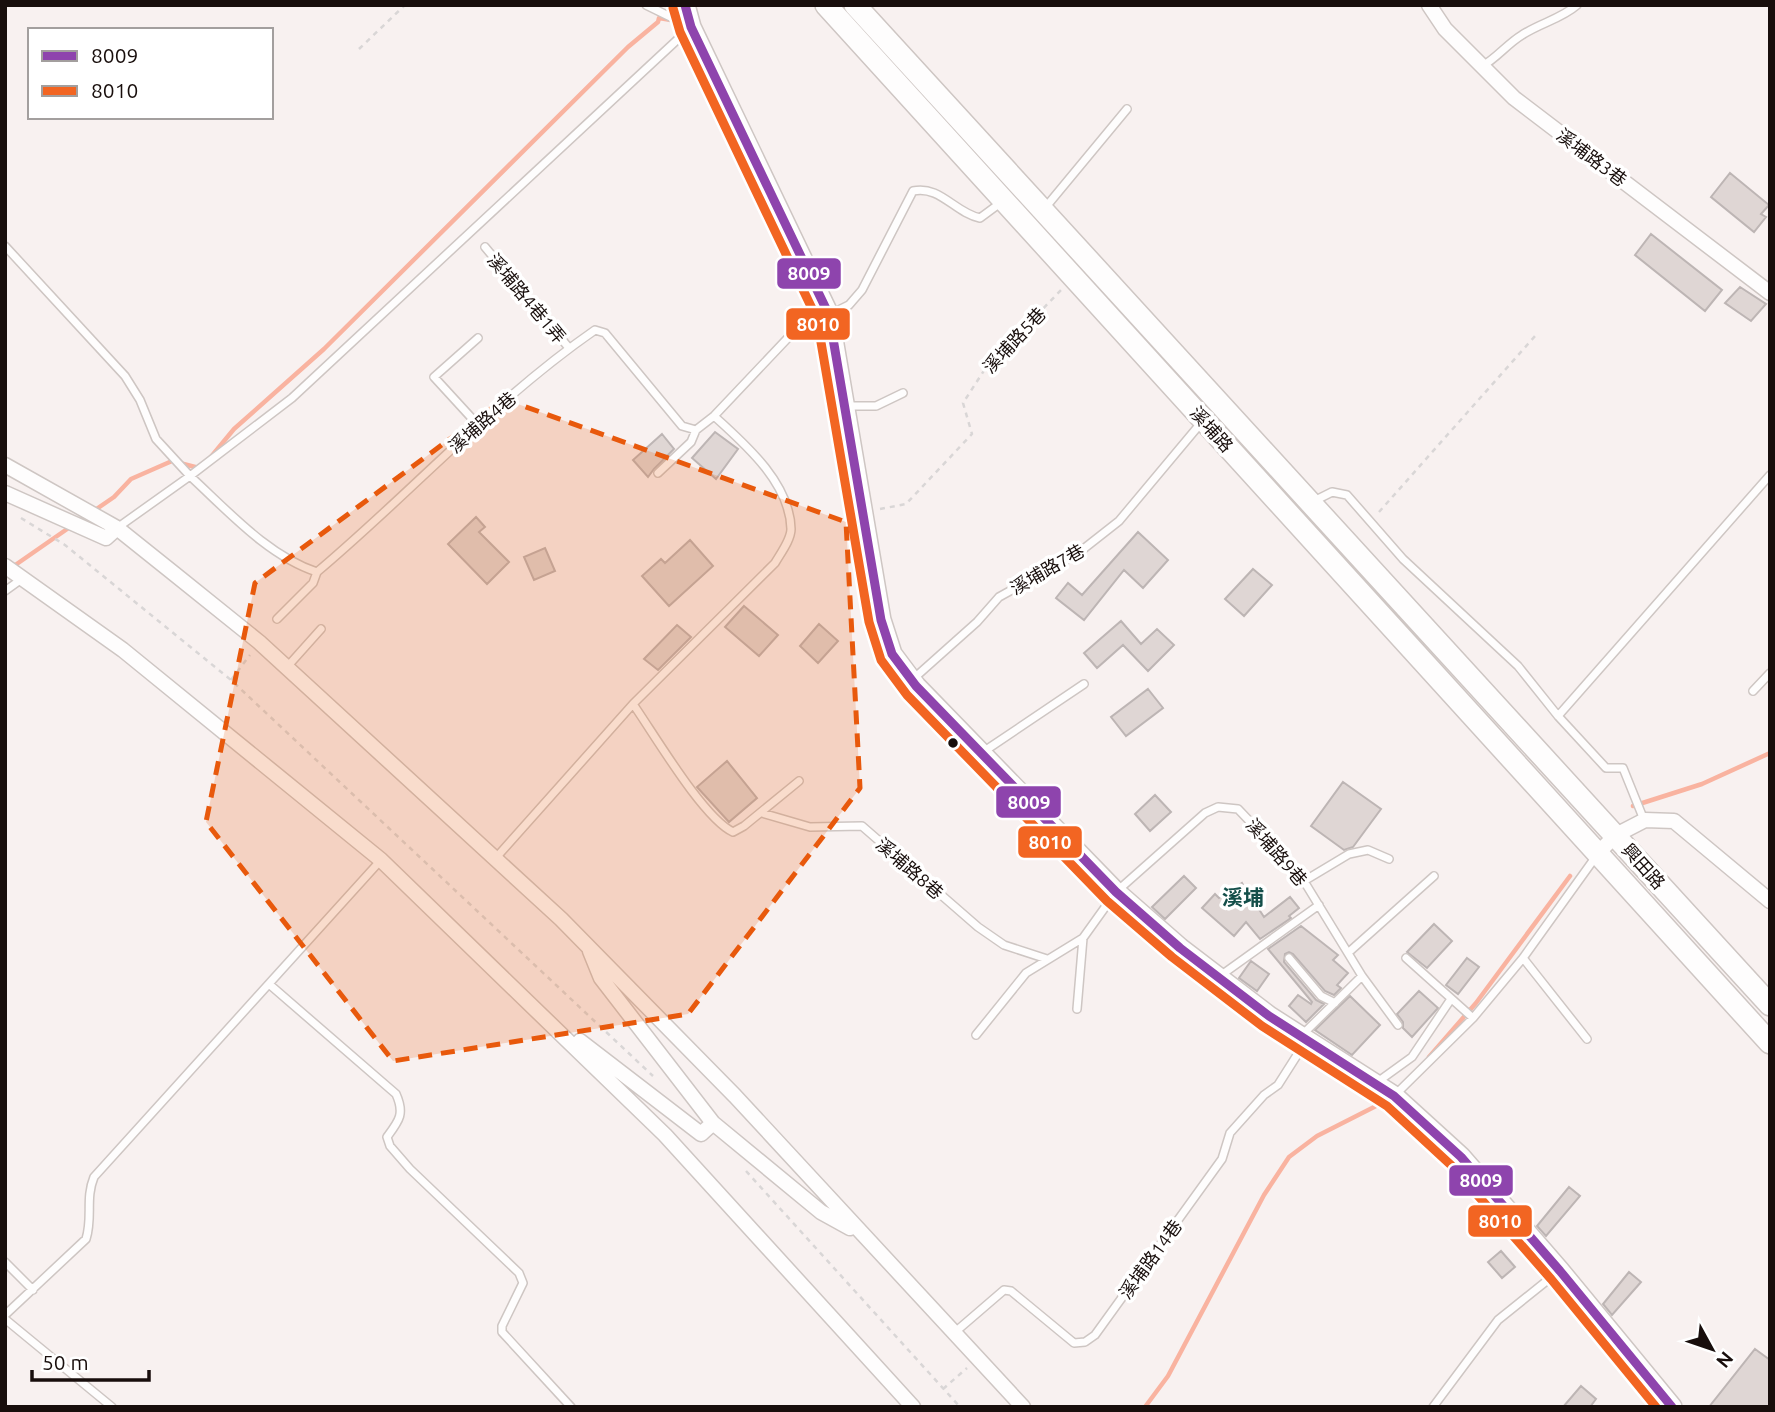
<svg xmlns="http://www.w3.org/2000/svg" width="1775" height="1412" font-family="Ubuntu,'Noto Sans TC',sans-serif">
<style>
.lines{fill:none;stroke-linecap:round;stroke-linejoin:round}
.stream{stroke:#f9b3a0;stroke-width:4.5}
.building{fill:#dfd6d4;stroke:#bdb5b4;stroke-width:2}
.lane-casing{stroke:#cec6c3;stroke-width:10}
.street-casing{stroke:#cec6c3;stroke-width:17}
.secondary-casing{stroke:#cec6c3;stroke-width:22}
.primary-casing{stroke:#cec6c3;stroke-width:24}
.path{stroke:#d9d6d6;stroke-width:2.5;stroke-dasharray:5 5;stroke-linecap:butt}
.lane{stroke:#fefdfd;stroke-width:7}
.street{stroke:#fefdfd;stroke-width:14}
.secondary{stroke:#fefdfd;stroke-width:19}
.primary{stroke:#fefdfd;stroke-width:21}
.bus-1-casing{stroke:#fff;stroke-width:14}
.bus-2-casing{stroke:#fff;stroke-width:14}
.bus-1{stroke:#8e44ad;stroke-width:9}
.bus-2{stroke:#f26522;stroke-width:9}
.marked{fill:#e8590c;fill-opacity:0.2;stroke:#e8590c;stroke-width:5;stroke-dasharray:14 9;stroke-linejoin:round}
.bus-dot{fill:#180e0c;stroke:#fff;stroke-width:2.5}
.labels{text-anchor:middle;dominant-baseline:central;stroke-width:7;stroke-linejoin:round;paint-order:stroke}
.street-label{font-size:18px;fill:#180e0c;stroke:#fff}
.quarter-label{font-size:21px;font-weight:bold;fill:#134e49;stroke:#fff}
.line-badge{stroke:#fff;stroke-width:2.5}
.badge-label{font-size:19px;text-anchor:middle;font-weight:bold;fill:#fff}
</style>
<rect width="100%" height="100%" fill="#f8f1f0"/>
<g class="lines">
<path class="stream" d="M 210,458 L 234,429 L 324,349 L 628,47 L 658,22 L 659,18 L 671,20
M 95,510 L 114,497 L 131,479 L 172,461 L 199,468
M 11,568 L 70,527
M 1633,806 L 1702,784 L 1770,753
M 1429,1057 L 1476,1003 L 1570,876
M 1145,1407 L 1168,1376 L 1264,1195 L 1289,1157 L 1317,1136 L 1378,1105"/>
</g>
<path class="building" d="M 1730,173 L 1769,205 L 1761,214 L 1766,217 L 1754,232 L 1711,197 Z
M 1651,234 L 1722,290 L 1705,311 L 1635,255 Z
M 1740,287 L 1766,304 L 1751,321 L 1725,303 Z
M 715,432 L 738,449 L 716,479 L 692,458 Z
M 662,434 L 674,449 L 654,469 L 648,477 L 633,460 Z
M 476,517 L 485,527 L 479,532 L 509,562 L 487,584 L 448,544 Z
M 1138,532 L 1168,560 L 1143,588 L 1124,570 L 1084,620 L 1056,598 L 1068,583 L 1082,595 Z
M 690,540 L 713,566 L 669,606 L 642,576 L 661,559 L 665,563 Z
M 545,548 L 555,571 L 534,580 L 524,557 Z
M 1253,569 L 1272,585 L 1244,616 L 1225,599 Z
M 744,606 L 778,635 L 759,656 L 725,627 Z
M 1121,621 L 1141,644 L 1157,629 L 1174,645 L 1148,671 L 1123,645 L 1097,668 L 1084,653 Z
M 819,624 L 838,641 L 818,663 L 800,646 Z
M 677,625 L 691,637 L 658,670 L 644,659 Z
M 1148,689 L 1163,708 L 1126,736 L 1111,717 Z
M 727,761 L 757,798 L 729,822 L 697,787 Z
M 1343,782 L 1381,809 L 1353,847 L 1344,850 L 1311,826 Z
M 1155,795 L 1171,812 L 1150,831 L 1135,814 Z
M 1184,876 L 1196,888 L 1165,919 L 1152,907 Z
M 1242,883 L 1264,917 L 1290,897 L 1299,908 L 1289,916 L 1291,918 L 1260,939 L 1246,922 L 1234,936 L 1202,908 L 1215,894 L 1219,898 Z
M 1434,924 L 1452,941 L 1427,968 L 1407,952 Z
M 1301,926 L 1338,955 L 1333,960 L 1348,973 L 1337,985 L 1341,988 L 1334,995 L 1325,991 L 1293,954 L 1289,952 L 1285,954 L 1284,962 L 1316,1000 L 1324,1004 L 1306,1022 L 1289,1006 L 1298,995 L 1311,1004 L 1312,1002 L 1268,949 Z
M 1467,958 L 1479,967 L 1458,994 L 1446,985 Z
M 1251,961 L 1269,974 L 1257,991 L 1239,978 Z
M 1419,991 L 1438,1008 L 1412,1037 L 1403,1028 L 1403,1022 L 1397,1014 Z
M 1350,996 L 1380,1025 L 1352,1055 L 1315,1030 Z
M 1569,1187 L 1580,1196 L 1546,1236 L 1537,1226 Z
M 1501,1251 L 1515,1267 L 1502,1278 L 1488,1262 Z
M 1629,1272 L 1641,1282 L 1612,1315 L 1603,1304 Z
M 1755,1349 L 1770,1360 L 1770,1407 L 1709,1407 Z
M 1581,1386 L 1596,1399 L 1590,1407 L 1563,1407 Z"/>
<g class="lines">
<defs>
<path id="lane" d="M 1481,67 C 1497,58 1507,44 1522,35 C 1540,23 1561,19 1577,5
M 1045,208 L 1127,109
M 5,246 L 125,376 L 140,400 L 156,439 L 190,476 L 292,398 L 691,27 L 646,5
M 485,247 L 569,348
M 829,315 L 849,305 L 862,290 L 913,191 C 940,185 955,213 980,218 L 1003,201
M 478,338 L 434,377 L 478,425
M 847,406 L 876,406 L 903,393
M 658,473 L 691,442 L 696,430
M 1314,501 L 1332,492 L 1347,495 L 1403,559 L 1518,666 L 1558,716 L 1606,768 L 1623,768 L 1644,820
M 117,528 L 190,476 C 228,511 268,556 317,572 C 411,493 494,400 595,330 L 605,333 L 682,426 L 696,430 L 714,416 L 821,303
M 5,591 L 23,578
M 277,619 L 313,583 L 317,572
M 287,667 L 321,629
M 912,680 L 977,622 L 999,597 L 1077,554 L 1119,521 L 1201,423
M 1753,691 L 1770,673
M 633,704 C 654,734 703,818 733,832 L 744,826 L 799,781
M 1558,716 L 1770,475
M 983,752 L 1084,684
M 762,813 L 810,827 L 862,826 L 978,927 L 1004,945 L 1047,959
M 494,860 L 633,704 L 775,563 C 780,554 791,540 791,529 C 790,483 745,444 714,416
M 1304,881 L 1349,854 L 1368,850 L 1389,859
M 1349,952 L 1434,876
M 1289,958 L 1321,996 L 1335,1003
M 1406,958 L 1473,1018
M 1523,958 L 1587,1039
M 1220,976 L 1319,905
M 269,984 L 396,1094 C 405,1114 399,1121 387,1137 L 390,1146 L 410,1169 L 519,1273 L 523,1283 L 502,1326 L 502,1332 L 571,1407
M 1077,1009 L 1083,938
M 976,1035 L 1026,973 L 1083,938 L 1116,892 L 1205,813 L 1218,807 L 1238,809 L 1299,873 L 1362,976 L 1398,1025
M 1302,1035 L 1362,976
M 1376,1083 L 1412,1057 L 1451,999
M 1396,1094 L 1473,1018 L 1523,958 L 1597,855
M 5,1262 L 33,1290
M 5,1315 L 86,1239 C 93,1217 85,1199 94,1177 L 381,860
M 5,1319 L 112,1407
M 954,1333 L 1004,1290 L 1011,1291 L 1074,1343 L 1085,1342 L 1095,1335 L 1222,1159 L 1230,1133 L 1264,1095 L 1278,1085 L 1306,1041
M 1433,1407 L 1498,1320 L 1559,1271"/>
<path id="street" d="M 1429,5 L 1445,29 L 1514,98 L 1770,293
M 5,465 L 117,528 L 172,572 L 259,642 L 561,919 L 735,1096 L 1023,1407
M 5,493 L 106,538 L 117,528
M 5,566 L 123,650 L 381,860 L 665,1135 L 913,1407
M 1597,854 L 1616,835 L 1645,820 L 1674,821 L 1770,901
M 590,951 L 601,978 L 713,1123 L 821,1212 L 850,1228
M 580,1041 L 701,1134 L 713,1123"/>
<path id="secondary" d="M 685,5 L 691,27 L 829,315 L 881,620 L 892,654 L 916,686 L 1116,892 L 1180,948 L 1269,1016 L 1394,1096 L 1461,1157 L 1560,1271 L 1672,1407"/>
<path id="primary" d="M 826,5 L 1770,1043
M 855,5 L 1770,1005"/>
</defs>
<use href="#lane" class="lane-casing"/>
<use href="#street" class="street-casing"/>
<use href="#secondary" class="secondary-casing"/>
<use href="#primary" class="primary-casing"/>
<path class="path" d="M 359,49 L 405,5
M 880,509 L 906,504 L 972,434 L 963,403 L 985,369 L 1061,290
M 1379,512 L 1536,335
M 21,518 L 65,545 L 231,680 L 653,1076
M 231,680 L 250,655
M 746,1171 L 960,1407
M 943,1389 L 967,1368"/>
<use href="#lane" class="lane"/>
<use href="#street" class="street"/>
<use href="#secondary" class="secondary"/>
<use href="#primary" class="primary"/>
<defs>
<path id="bus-1" d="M 685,5 L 691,27 L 829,315 L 881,620 L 892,654 L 916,686 L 1116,892 L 1180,948 L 1269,1016 L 1394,1096 L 1461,1157 L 1560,1271 L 1672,1407"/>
<path id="bus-2" d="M 673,8 L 680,32 L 817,319 L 869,622 L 881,660 L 907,695 L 1107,901 L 1172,957 L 1262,1026 L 1387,1106 L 1452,1166 L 1551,1279 L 1656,1407"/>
</defs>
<use href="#bus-1" class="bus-1-casing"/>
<use href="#bus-2" class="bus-2-casing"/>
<use href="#bus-1" class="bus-1"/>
<use href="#bus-2" class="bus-2"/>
</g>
<path class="marked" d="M 504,399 L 846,522 L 860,788 L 688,1014 L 393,1061 L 206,822 L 255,583 Z"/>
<circle class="bus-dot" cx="953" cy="743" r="6"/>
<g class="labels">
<g class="street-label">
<text transform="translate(1592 157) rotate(37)">溪埔路3巷</text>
<text transform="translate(527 298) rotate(50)">溪埔路4巷1弄</text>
<text transform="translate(1014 340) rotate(-47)">溪埔路5巷</text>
<text transform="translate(482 422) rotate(-41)">溪埔路4巷</text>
<text transform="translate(1212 429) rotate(48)">溪埔路</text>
<text transform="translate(1047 569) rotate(-30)">溪埔路7巷</text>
<text transform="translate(1277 852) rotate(49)">溪埔路9巷</text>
<text transform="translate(1644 866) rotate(48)">興田路</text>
<text transform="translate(910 868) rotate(41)">溪埔路8巷</text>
<text transform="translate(1150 1259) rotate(-54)">溪埔路14巷</text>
</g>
<g class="quarter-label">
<text x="1243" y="897">溪埔</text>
</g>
</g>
<g class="line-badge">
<rect x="776" y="257" width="66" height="33" rx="7" fill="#8e44ad"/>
<rect x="785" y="307" width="66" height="34" rx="7" fill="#f26522"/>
<rect x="995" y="785" width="67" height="34" rx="7" fill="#8e44ad"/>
<rect x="1017" y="825" width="66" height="34" rx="7" fill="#f26522"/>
<rect x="1448" y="1164" width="66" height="33" rx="7" fill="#8e44ad"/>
<rect x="1467" y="1204" width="66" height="34" rx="7" fill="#f26522"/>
</g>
<g class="badge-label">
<text x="809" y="280">8009</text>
<text x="818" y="331">8010</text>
<text x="1029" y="809">8009</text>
<text x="1050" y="849">8010</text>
<text x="1481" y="1187">8009</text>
<text x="1500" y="1228">8010</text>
</g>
<rect width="1775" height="1412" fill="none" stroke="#180e0c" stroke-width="14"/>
<rect x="28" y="28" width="245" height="91" fill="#ffffff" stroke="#a39f9e" stroke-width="2"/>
<rect x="42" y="51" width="35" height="10" fill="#8e44ad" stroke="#a39f9e" stroke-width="2"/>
<text x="91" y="63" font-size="21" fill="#180e0c">8009</text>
<rect x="42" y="86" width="35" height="10" fill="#f26522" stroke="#a39f9e" stroke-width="2"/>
<text x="91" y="98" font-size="21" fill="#180e0c">8010</text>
<g transform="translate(1712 1349) rotate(130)" stroke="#ffffff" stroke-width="5" paint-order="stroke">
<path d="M0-5L12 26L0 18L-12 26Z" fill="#180e0c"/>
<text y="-10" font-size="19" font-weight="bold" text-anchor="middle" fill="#180e0c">N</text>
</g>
<path d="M32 1370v10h117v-10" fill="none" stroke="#180e0c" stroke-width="3.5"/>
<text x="42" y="1370" font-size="21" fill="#180e0c" stroke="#ffffff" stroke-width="5" paint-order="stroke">50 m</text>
</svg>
